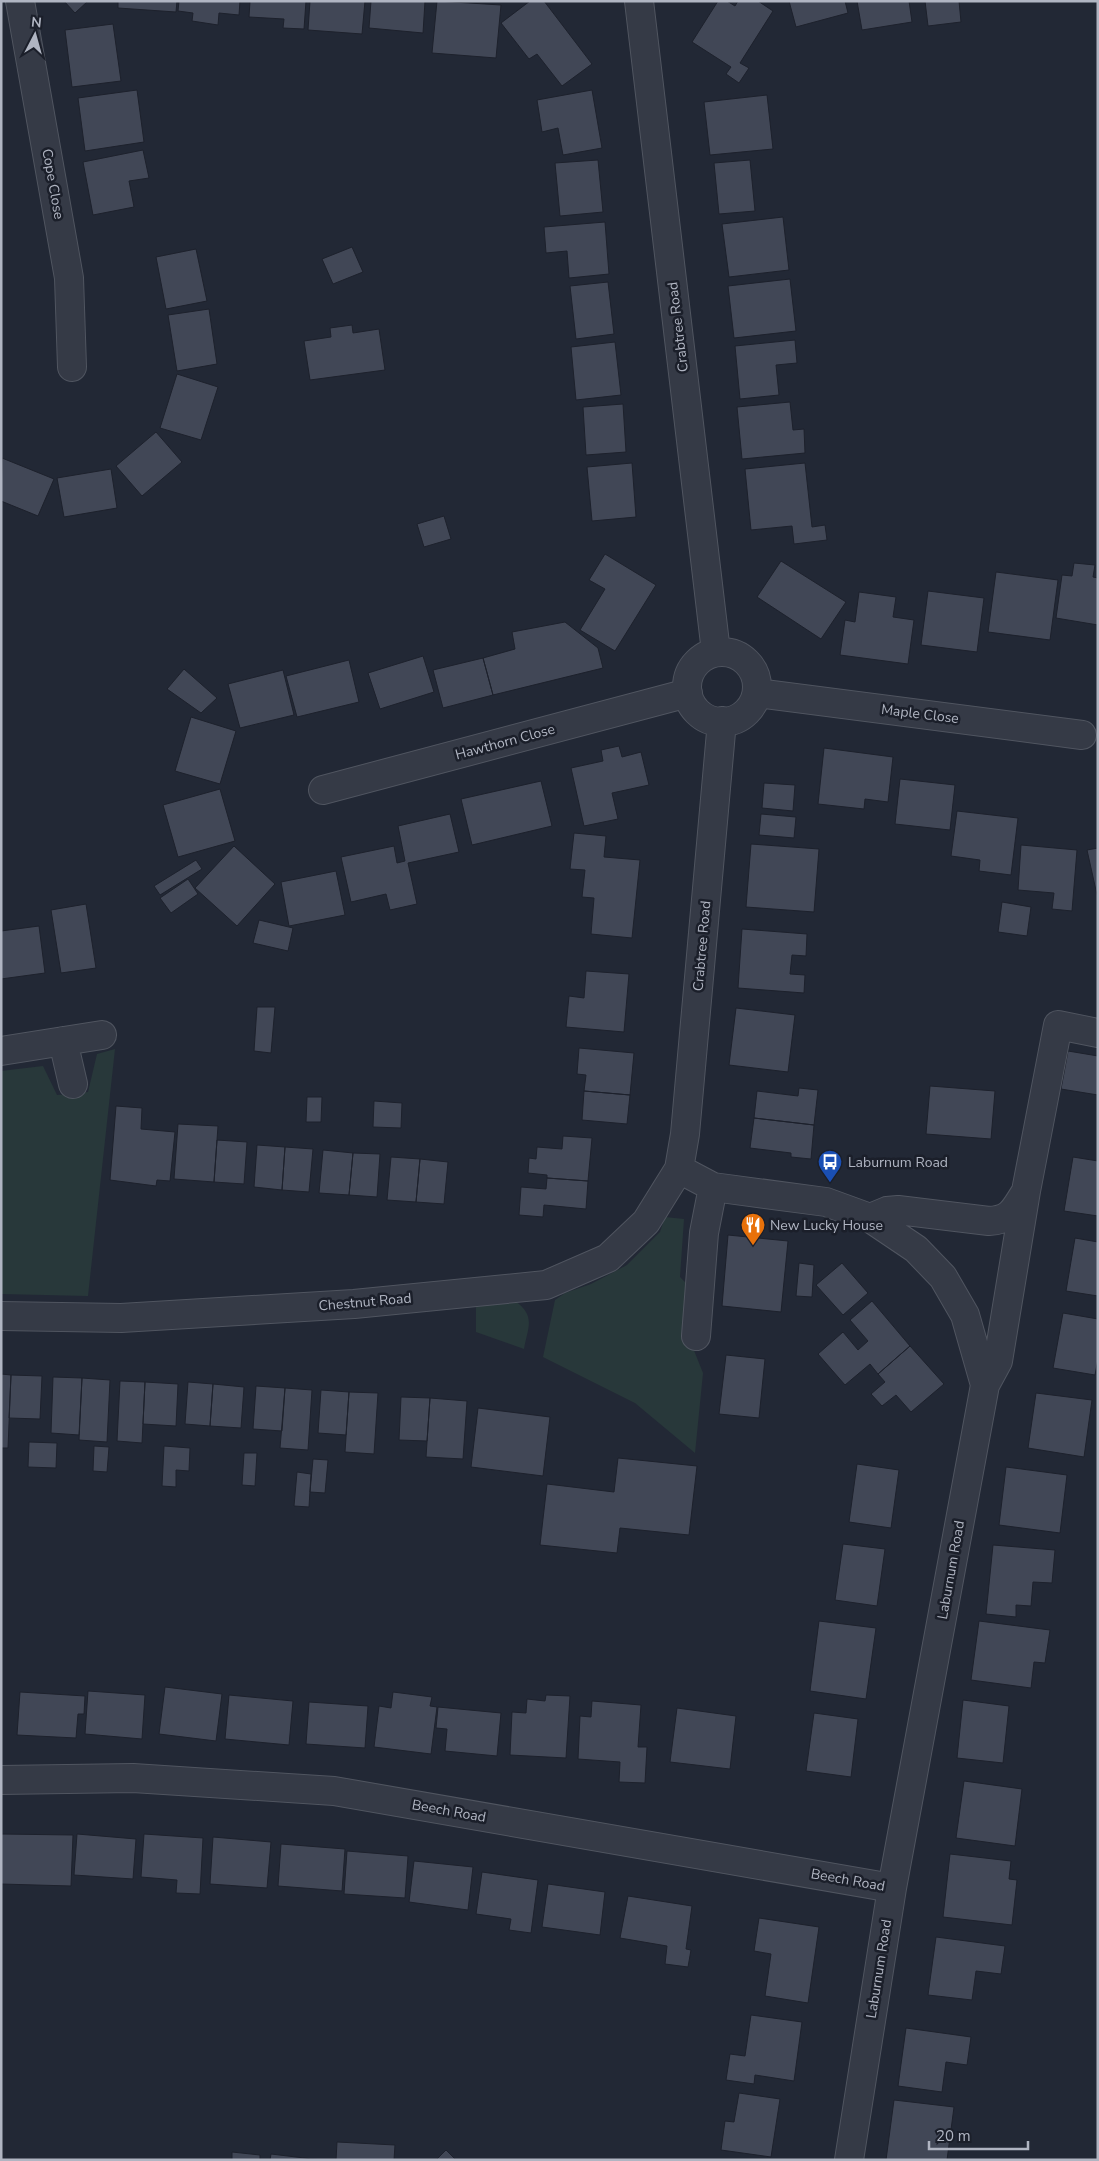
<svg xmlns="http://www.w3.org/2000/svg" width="1099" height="2161" font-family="'Nunito Sans',sans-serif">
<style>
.green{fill:#28383a}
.building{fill:#414756;stroke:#1d212c}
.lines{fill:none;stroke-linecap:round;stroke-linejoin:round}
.minor-casing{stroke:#505560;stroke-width:30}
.minor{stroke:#353a46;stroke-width:28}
.labels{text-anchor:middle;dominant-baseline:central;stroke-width:5;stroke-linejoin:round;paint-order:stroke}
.street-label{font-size:14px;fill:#b0b5c2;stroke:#1b1f2a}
.poi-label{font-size:14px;fill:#b0b5c2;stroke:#1b1f2a;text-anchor:start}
</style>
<rect width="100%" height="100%" fill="#222835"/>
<path class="green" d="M 115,1049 L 88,1296 L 1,1294 L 1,1071 L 43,1066 L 57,1095 L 88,1092 L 97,1054 Z
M 665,1217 L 684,1219 L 680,1277 L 687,1284 L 689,1338 L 703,1373 L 695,1453 L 635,1403 L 543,1357 L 555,1300 L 565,1293 L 591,1284 L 627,1265 L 660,1232 Z
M 515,1301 C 536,1316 528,1327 524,1349 L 476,1332 L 476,1307 Z"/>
<path class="building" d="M 64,1 L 88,1 L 75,13 Z
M 118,1 L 177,1 L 176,12 L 118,8 Z
M 179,1 L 240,1 L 239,15 L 219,13 L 218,25 L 192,21 L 193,13 L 178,11 Z
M 250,1 L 306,1 L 304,29 L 283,28 L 284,19 L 249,17 Z
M 310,1 L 365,1 L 362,34 L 308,30 Z
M 371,1 L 425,1 L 423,33 L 369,28 Z
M 437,1 L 501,5 L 496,58 L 432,53 Z
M 530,1 L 544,1 L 592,64 L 562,86 L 537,54 L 529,59 L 501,23 Z
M 718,1 L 727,1 L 735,6 L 738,1 L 758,1 L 773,11 L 740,63 L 749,68 L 739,83 L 726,74 L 731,67 L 692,42 Z
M 789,1 L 845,1 L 848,13 L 796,27 Z
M 857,1 L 909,1 L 912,22 L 862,30 Z
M 925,1 L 959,1 L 961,22 L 928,26 Z
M 113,24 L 121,81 L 72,87 L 65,30 Z
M 137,90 L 144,142 L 85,151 L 78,98 Z
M 592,90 L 602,148 L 563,155 L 558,128 L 542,132 L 537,100 Z
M 767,95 L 773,149 L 710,155 L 704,102 Z
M 143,150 L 149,178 L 129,181 L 134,207 L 93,215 L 83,162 Z
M 598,160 L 603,212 L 560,216 L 555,163 Z
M 750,160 L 755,211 L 719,214 L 714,163 Z
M 783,217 L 789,270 L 729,277 L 722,224 Z
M 605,222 L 609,274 L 569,278 L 567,251 L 546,253 L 544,227 Z
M 352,247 L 363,272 L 333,284 L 322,259 Z
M 196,249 L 207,301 L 166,309 L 156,257 Z
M 790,279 L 796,331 L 734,338 L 728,286 Z
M 608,282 L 614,334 L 576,339 L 570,286 Z
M 209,309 L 217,364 L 177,371 L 168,315 Z
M 352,325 L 353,333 L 379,329 L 385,370 L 310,380 L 304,341 L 331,337 L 330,328 Z
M 795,340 L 797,363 L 776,365 L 779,395 L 740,399 L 735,346 Z
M 615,342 L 621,395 L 576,400 L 571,347 Z
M 177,374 L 218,387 L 201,440 L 160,428 Z
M 790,402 L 793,430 L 804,429 L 805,453 L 742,459 L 737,407 Z
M 623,404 L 626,452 L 586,455 L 583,407 Z
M 156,432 L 182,462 L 142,496 L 116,466 Z
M 2,458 L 54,479 L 38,516 L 1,501 Z
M 632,463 L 636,517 L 592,521 L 587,467 Z
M 805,463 L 812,527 L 825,525 L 827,540 L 794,544 L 792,526 L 751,530 L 745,469 Z
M 111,469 L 117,508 L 64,517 L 57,478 Z
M 444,516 L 451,539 L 424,547 L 417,524 Z
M 605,554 L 656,585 L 615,651 L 580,630 L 605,589 L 589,580 Z
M 781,561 L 846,602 L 821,639 L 757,597 Z
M 1074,563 L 1095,565 L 1093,577 L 1098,578 L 1098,625 L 1056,618 L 1062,575 L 1072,576 Z
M 996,572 L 1058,580 L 1050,640 L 988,632 Z
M 928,591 L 984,598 L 977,652 L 921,645 Z
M 859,592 L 896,597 L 893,617 L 914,620 L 908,664 L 840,655 L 845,620 L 855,622 Z
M 565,622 L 598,648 L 603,668 L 493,695 L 483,658 L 515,649 L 512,632 Z
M 423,656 L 434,692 L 380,709 L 368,673 Z
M 483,658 L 493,695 L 443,708 L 433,670 Z
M 349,660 L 359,702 L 297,717 L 286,676 Z
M 184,669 L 217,698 L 201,713 L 167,689 Z
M 283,670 L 294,715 L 240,728 L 228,684 Z
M 191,717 L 236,731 L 220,784 L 175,771 Z
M 619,746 L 622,757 L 641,752 L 649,785 L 612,793 L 618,819 L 584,826 L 571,768 L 603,761 L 601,750 Z
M 824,748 L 893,757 L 888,802 L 865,799 L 864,809 L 818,804 Z
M 900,779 L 955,785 L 950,830 L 895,824 Z
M 541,781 L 552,826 L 472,845 L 461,799 Z
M 764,783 L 795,785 L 793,811 L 762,808 Z
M 220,789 L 235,841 L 178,857 L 163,805 Z
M 957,811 L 1018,818 L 1011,875 L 979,871 L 980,860 L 951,856 Z
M 450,814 L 459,852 L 408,863 L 417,904 L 390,910 L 386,894 L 351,902 L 341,857 L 394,846 L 397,863 L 405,861 L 398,826 Z
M 761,814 L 796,817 L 794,838 L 759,835 Z
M 574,833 L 606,836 L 604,857 L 640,860 L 632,938 L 591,934 L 594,898 L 582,897 L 585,870 L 570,869 Z
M 751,844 L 819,849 L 814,912 L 746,907 Z
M 1021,845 L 1077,850 L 1072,911 L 1052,909 L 1054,893 L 1018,890 Z
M 234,846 L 275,884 L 237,926 L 195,888 Z
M 1098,848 L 1098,895 L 1097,895 L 1087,850 Z
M 196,860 L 202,869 L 160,895 L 154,886 Z
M 336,871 L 345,915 L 289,926 L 281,882 Z
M 188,879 L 198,894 L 171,913 L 160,898 Z
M 1002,902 L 1031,907 L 1027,936 L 998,932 Z
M 86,904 L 96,968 L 61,973 L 51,910 Z
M 259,920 L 293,928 L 288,951 L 253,943 Z
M 39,926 L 45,973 L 1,979 L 1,931 Z
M 742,929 L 807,934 L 806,956 L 792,955 L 790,974 L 805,975 L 804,993 L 738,988 Z
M 586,971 L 629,974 L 624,1032 L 566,1027 L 569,996 L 584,998 Z
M 257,1007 L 275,1007 L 271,1053 L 254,1051 Z
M 736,1008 L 795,1015 L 788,1072 L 729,1065 Z
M 579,1048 L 634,1053 L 630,1095 L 584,1091 L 586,1075 L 577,1074 Z
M 1068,1051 L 1098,1056 L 1098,1095 L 1061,1089 Z
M 930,1086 L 995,1091 L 991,1139 L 926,1134 Z
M 799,1088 L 818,1090 L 814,1125 L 754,1118 L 757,1091 L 798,1096 Z
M 584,1091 L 630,1095 L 627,1124 L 582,1120 Z
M 307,1097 L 322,1097 L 321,1122 L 306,1122 Z
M 374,1101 L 402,1103 L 401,1128 L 373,1127 Z
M 116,1106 L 142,1108 L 141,1129 L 175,1132 L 170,1181 L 157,1180 L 156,1186 L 110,1180 Z
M 754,1118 L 814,1125 L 811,1159 L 791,1157 L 791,1153 L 750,1148 Z
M 178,1124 L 218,1126 L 214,1182 L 174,1179 Z
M 563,1136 L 592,1138 L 588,1181 L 547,1178 L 547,1175 L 528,1173 L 529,1158 L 536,1159 L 537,1147 L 562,1149 Z
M 217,1140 L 247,1142 L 244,1184 L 214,1182 Z
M 257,1145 L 285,1147 L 282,1190 L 254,1187 Z
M 285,1147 L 313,1149 L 309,1192 L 282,1190 Z
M 323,1150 L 353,1153 L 349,1195 L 319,1193 Z
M 353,1153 L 380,1154 L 377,1197 L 349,1195 Z
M 391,1157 L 420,1159 L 416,1202 L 387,1200 Z
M 1073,1157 L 1098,1161 L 1098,1216 L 1064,1211 Z
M 420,1159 L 448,1162 L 444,1204 L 416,1202 Z
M 547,1178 L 588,1181 L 586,1209 L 544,1205 L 543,1217 L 519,1215 L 521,1187 L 546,1189 Z
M 728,1235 L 788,1241 L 781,1312 L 722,1306 Z
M 1075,1238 L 1098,1242 L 1098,1296 L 1066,1291 Z
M 799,1263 L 814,1265 L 812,1297 L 796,1296 Z
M 842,1263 L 868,1293 L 843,1315 L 816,1285 Z
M 872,1301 L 910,1346 L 878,1374 L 870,1364 L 845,1385 L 818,1354 L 843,1332 L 858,1350 L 868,1341 L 850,1320 Z
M 1063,1313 L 1098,1319 L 1098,1359 L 1095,1375 L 1053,1368 Z
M 910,1346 L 944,1384 L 911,1412 L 896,1395 L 882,1406 L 871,1394 L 885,1382 L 878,1374 Z
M 726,1355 L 765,1359 L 759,1418 L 719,1414 Z
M 1,1374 L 11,1375 L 8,1448 L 1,1448 Z
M 11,1375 L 42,1376 L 40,1419 L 9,1418 Z
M 53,1377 L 82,1378 L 79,1435 L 51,1433 Z
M 82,1378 L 110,1380 L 107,1442 L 79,1440 Z
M 120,1381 L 145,1382 L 142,1443 L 117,1441 Z
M 145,1382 L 178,1384 L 176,1426 L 143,1424 Z
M 188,1382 L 213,1384 L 210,1426 L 185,1424 Z
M 213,1384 L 244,1387 L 241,1428 L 210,1426 Z
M 256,1386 L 285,1388 L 282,1431 L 253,1429 Z
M 285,1388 L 312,1390 L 308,1450 L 280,1448 Z
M 321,1390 L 349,1392 L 346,1435 L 318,1433 Z
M 349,1392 L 378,1393 L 374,1454 L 345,1452 Z
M 1036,1393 L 1092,1400 L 1084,1457 L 1028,1448 Z
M 401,1397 L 430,1398 L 427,1441 L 399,1440 Z
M 430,1398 L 467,1401 L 463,1459 L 426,1457 Z
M 478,1408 L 550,1417 L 543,1476 L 471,1467 Z
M 29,1442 L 57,1443 L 56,1468 L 28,1467 Z
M 94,1446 L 109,1447 L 107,1472 L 93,1471 Z
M 164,1446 L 190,1448 L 189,1471 L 176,1470 L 176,1487 L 162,1486 Z
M 244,1453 L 257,1453 L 255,1486 L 242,1485 Z
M 618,1458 L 697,1466 L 689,1535 L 620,1528 L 617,1553 L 540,1545 L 547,1484 L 614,1492 Z
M 313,1459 L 328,1460 L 325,1493 L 310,1492 Z
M 857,1464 L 899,1470 L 891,1528 L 849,1522 Z
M 1006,1467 L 1067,1475 L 1060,1533 L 999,1525 Z
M 297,1472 L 311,1474 L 309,1507 L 294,1506 Z
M 843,1544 L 885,1549 L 877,1606 L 835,1600 Z
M 993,1545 L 1055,1550 L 1052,1583 L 1033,1582 L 1031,1606 L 1016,1605 L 1016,1617 L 986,1614 Z
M 819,1621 L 876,1628 L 866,1699 L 810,1691 Z
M 979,1621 L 1050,1630 L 1045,1663 L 1034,1662 L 1031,1688 L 971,1680 Z
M 165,1687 L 222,1694 L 216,1741 L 159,1734 Z
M 88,1691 L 145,1695 L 142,1739 L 85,1734 Z
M 20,1692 L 85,1696 L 84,1714 L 78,1714 L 76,1738 L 17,1735 Z
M 393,1692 L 432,1697 L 430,1706 L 437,1707 L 431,1754 L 374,1747 L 379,1706 L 391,1708 Z
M 229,1695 L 293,1701 L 289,1745 L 225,1739 Z
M 546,1695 L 570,1696 L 566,1758 L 510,1755 L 512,1712 L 526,1713 L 527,1699 L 545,1701 Z
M 963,1700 L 1009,1706 L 1003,1763 L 957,1758 Z
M 592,1701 L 641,1705 L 638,1747 L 647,1747 L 645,1783 L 619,1782 L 620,1762 L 578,1759 L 580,1716 L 591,1717 Z
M 309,1702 L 368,1706 L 365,1748 L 306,1744 Z
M 438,1707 L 501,1713 L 497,1756 L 445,1751 L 447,1729 L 436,1728 Z
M 677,1708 L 736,1716 L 730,1769 L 670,1762 Z
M 814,1713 L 858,1719 L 851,1777 L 806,1771 Z
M 964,1781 L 1022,1789 L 1015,1846 L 956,1838 Z
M 1,1834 L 73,1835 L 71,1886 L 1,1884 Z
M 77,1834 L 136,1839 L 133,1879 L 74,1875 Z
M 144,1834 L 203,1838 L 200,1894 L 176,1893 L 177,1880 L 141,1877 Z
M 213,1837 L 271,1842 L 267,1888 L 210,1884 Z
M 281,1844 L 345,1849 L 342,1891 L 278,1886 Z
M 347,1851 L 408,1856 L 405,1898 L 344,1894 Z
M 950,1854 L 1011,1861 L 1009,1879 L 1017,1880 L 1012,1925 L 943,1917 Z
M 414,1861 L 473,1867 L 468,1910 L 409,1902 Z
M 482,1872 L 538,1880 L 531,1933 L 509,1930 L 511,1919 L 476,1914 Z
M 548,1884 L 605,1892 L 600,1935 L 542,1927 Z
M 628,1896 L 692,1906 L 686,1949 L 691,1950 L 688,1967 L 665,1964 L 667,1946 L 620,1938 Z
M 759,1918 L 819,1927 L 808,2003 L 765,1996 L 771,1954 L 754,1951 Z
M 936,1937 L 1005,1946 L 1001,1974 L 976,1971 L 972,2000 L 928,1995 Z
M 751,2015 L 802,2022 L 794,2081 L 755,2075 L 754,2084 L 726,2080 L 730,2054 L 745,2056 Z
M 906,2028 L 971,2037 L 967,2065 L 946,2062 L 942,2092 L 898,2086 Z
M 739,2093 L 780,2099 L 771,2157 L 721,2150 L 725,2121 L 734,2122 Z
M 894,2100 L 954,2107 L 947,2160 L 886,2160 Z
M 337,2142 L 395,2145 L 394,2160 L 336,2160 Z
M 446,2150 L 456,2160 L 436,2160 Z
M 232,2152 L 260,2155 L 260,2160 L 232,2160 Z
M 271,2154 L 321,2160 L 270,2160 Z"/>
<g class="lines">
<defs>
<path id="minor" d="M 20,1 L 69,278 L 72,367
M 639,1 L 716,652
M687 687a35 35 0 1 1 70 0a35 35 0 1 1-70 0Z
M 757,693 L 1082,735
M 323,790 L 688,693
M 63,1041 L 73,1084
M 1,1051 L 102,1035
M 679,1169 L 713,1187 L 826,1202 L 870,1218 L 916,1249 L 943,1277 L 965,1315 L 985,1385 L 892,1888 L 849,2160
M 870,1218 L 887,1211 L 898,1210 L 989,1221 C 1011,1220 1014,1210 1025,1193
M 1,1316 L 121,1318 L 354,1304 L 546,1285 L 608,1258 L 646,1222 L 679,1169 L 685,1134 L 722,721
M 696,1336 L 704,1233 L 713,1187
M 985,1385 L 998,1361 L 1026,1191 L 1058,1025 L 1098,1033
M 1,1780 L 133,1778 L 334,1791 L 892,1888"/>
</defs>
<use href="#minor" class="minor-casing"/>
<use href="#minor" class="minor"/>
</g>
<defs>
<symbol id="bus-pin" viewBox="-11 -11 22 30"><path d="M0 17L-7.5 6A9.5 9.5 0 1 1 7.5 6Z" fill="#1a4fb4" stroke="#1b1f2a"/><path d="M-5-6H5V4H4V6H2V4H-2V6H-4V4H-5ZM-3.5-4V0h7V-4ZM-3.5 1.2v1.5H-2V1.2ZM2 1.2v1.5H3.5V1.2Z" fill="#fff"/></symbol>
<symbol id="restaurant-pin" viewBox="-11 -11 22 30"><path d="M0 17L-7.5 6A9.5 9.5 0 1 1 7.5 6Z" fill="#e8710a" stroke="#1b1f2a"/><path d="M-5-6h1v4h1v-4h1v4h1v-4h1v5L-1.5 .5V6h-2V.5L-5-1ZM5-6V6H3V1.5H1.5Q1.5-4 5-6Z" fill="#fff"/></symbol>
</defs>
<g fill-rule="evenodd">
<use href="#bus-pin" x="816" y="1148" width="28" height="38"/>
<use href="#restaurant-pin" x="739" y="1211" width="28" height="38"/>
</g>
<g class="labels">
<g class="street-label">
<text transform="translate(53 184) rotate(80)">Cope Close</text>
<text transform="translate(678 327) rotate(-97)">Crabtree Road</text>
<text transform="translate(920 714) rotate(7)">Maple Close</text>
<text transform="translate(505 742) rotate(-15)">Hawthorn Close</text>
<text transform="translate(702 946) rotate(-85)">Crabtree Road</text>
<text transform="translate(365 1302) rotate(-5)">Chestnut Road</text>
<text transform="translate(951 1570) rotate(-80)">Laburnum Road</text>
<text transform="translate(449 1811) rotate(10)">Beech Road</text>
<text transform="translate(848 1880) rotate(10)">Beech Road</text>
<text transform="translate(879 1969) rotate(-81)">Laburnum Road</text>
</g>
<g class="poi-label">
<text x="848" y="1162">Laburnum Road</text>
<text x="770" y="1225">New Lucky House</text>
</g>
</g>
<rect width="1099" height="2161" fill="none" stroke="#b0b5c2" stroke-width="5"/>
<g transform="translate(35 35) rotate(6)" stroke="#1b1f2a" stroke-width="4" paint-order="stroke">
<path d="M0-4L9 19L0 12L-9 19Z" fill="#b0b5c2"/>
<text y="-8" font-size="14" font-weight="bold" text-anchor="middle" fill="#b0b5c2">N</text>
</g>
<path d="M929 2141v8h99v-8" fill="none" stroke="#b0b5c2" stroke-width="2.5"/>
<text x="936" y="2141" font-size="15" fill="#b0b5c2" stroke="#1b1f2a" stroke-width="4" paint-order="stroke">20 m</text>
</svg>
